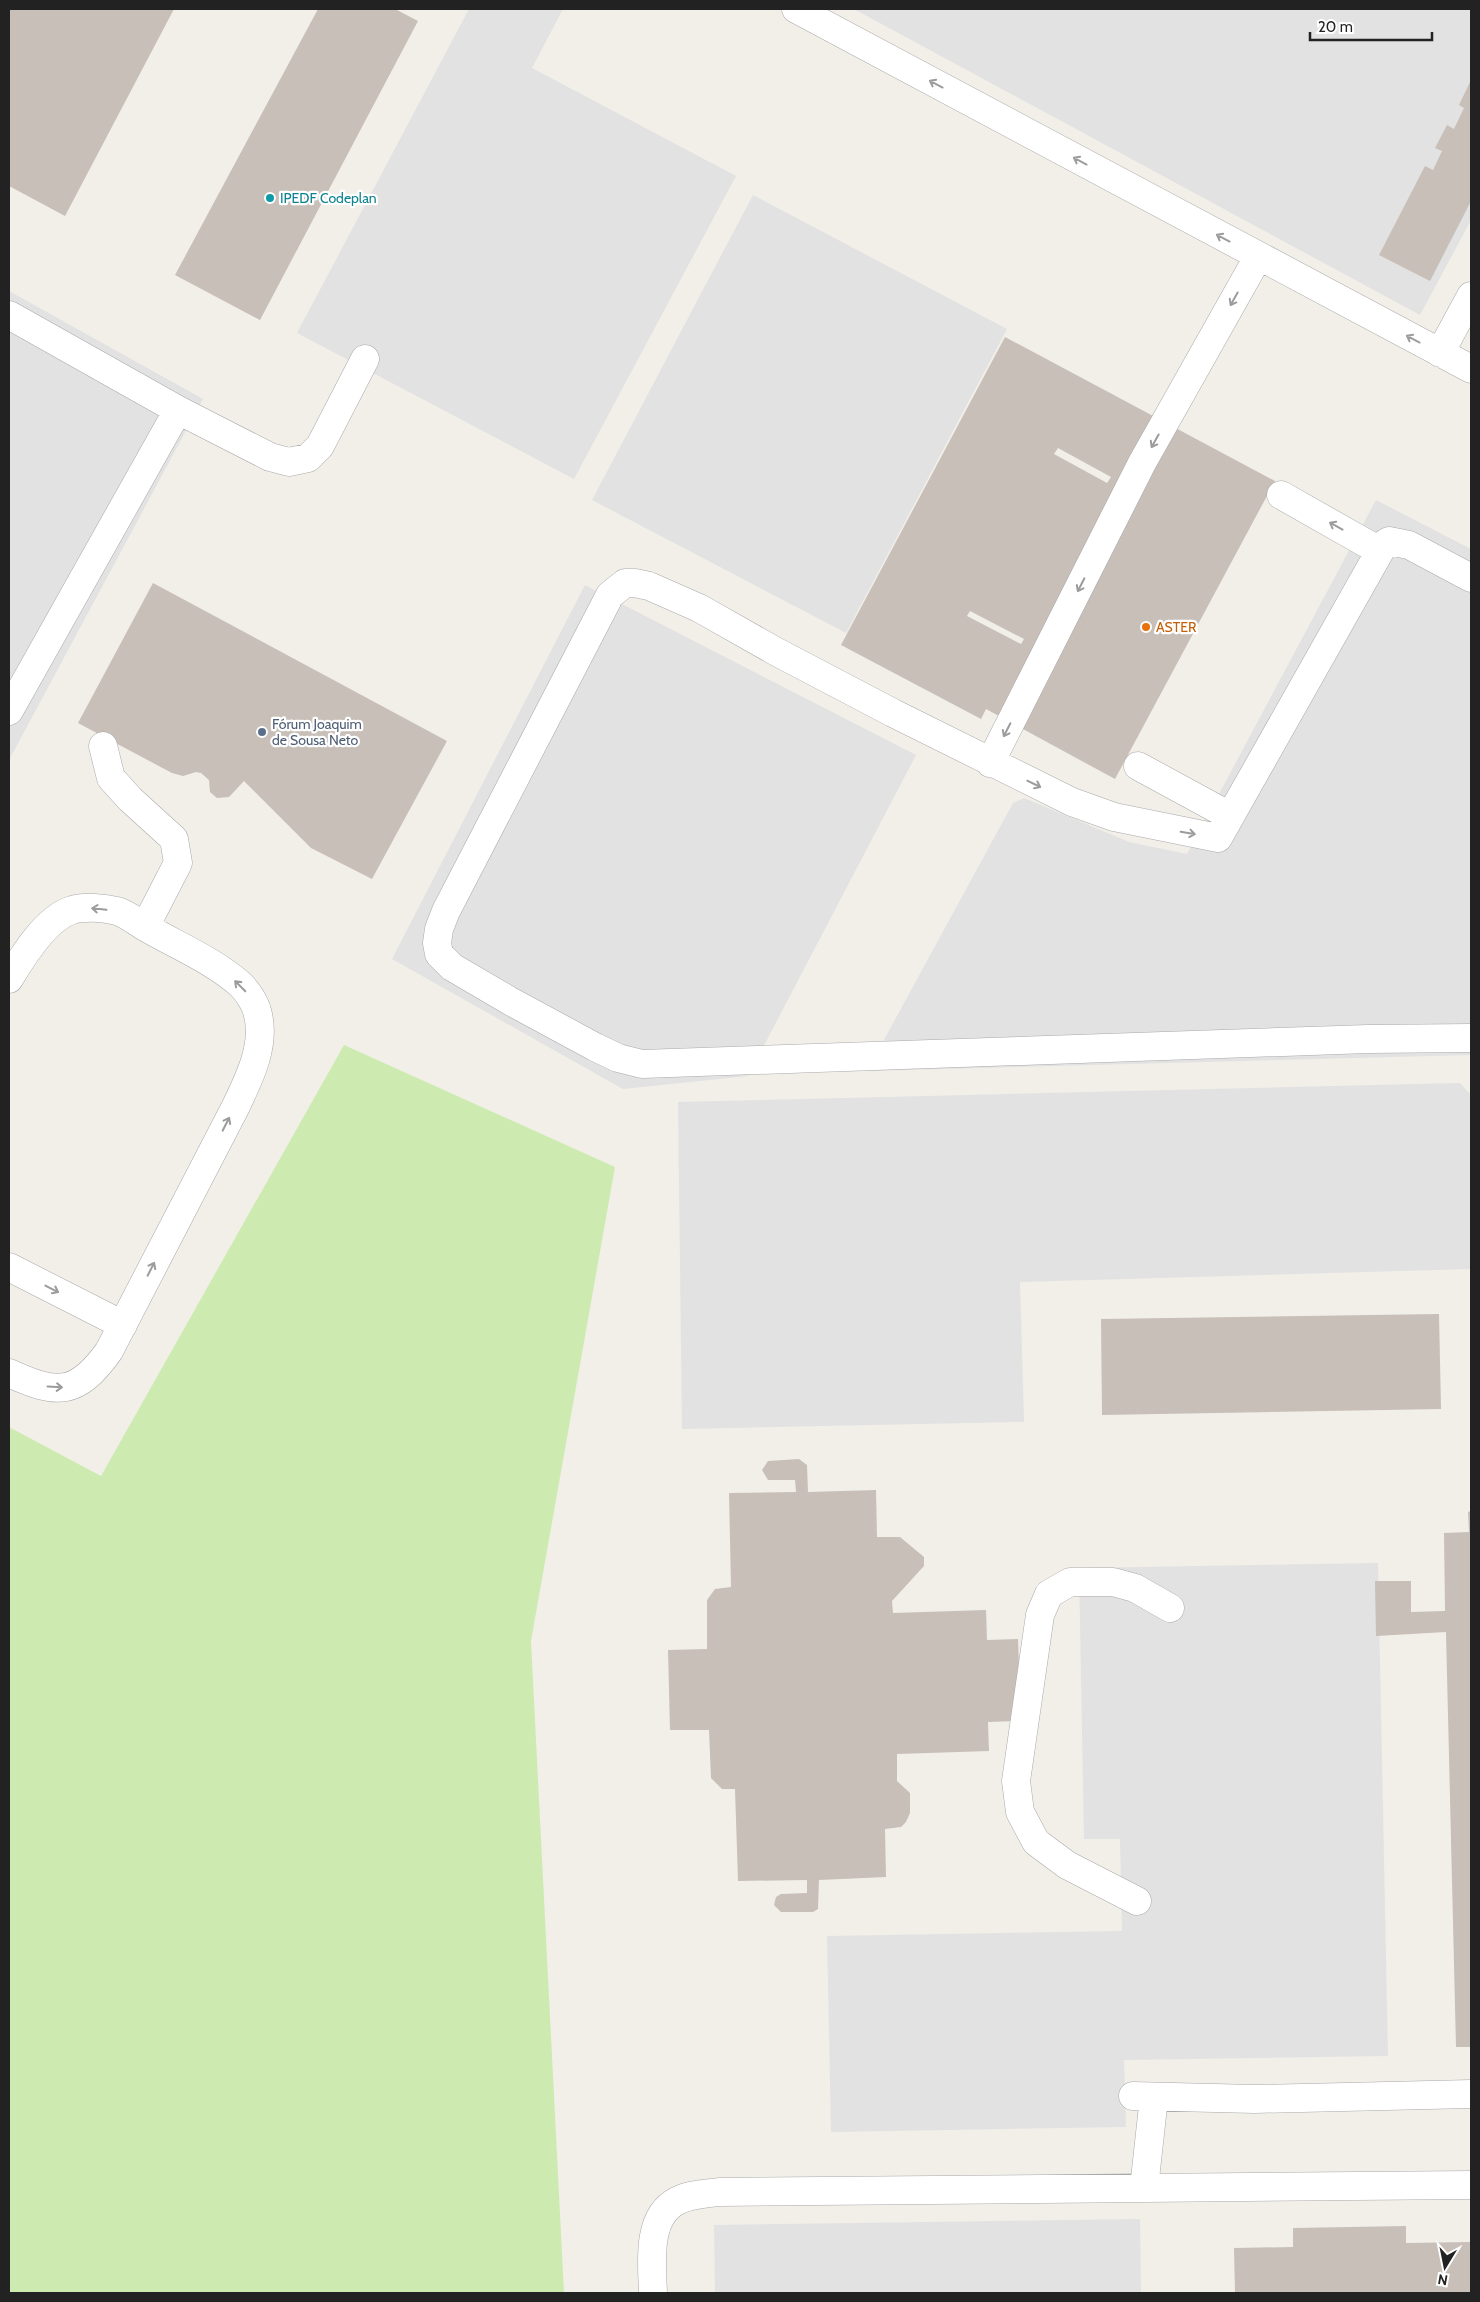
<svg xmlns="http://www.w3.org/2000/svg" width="1480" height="2302" font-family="Cabin,sans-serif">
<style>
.grass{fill:#cdebb0}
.parking{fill:#e2e2e2}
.building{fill:#c7bfb8;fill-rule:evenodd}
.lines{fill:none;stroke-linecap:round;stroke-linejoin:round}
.minor-casing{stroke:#a9a9a9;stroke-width:29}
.minor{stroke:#fff;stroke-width:28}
.oneway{stroke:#9c9c9c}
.culture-dot{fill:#0f9aa8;stroke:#fff;stroke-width:2}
.food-dot{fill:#e8710a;stroke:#fff;stroke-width:2}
.service-dot{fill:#5c6f8a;stroke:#fff;stroke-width:2}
.labels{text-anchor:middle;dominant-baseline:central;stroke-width:4.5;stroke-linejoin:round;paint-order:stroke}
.culture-label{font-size:14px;fill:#0d838f;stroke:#fff;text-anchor:start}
.food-label{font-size:14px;fill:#c56008;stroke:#fff;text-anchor:start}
.service-label{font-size:14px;fill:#4e5e75;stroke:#fff;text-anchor:start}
</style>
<rect width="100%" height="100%" fill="#f2efe9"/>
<path class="grass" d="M 344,1045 L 615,1167 L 531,1641 L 564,2293 L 9,2293 L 9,1427 L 101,1476 Z"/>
<path class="parking" d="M 469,9 L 563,9 L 532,68 L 736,176 L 574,479 L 297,333 Z
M 854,9 L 1471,9 L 1471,220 L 1420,315 Z
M 753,195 L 1007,329 L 846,633 L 592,500 Z
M 9,291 L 203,399 L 9,760 Z
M 1376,500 L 1471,549 L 1471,1055 L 867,1071 L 1013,803 L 1024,798 L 1129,842 L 1187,854 Z
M 585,585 L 916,755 L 748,1076 L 623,1089 L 392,959 Z
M 1460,1083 L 1471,1095 L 1471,1269 L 1020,1282 L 1024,1422 L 682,1429 L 678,1102 Z
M 1378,1563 L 1388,2056 L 1124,2060 L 1126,2127 L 831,2132 L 827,1936 L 1122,1931 L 1120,1839 L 1084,1839 L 1079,1568 Z
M 1140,2219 L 1141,2293 L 715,2293 L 714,2225 Z"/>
<path class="building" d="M 9,9 L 174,9 L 65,216 L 9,186 Z
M 318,9 L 395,9 L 418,21 L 260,320 L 175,275 Z
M 1471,80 L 1471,201 L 1430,281 L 1379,255 L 1425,166 L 1433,170 L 1442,151 L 1435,148 L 1447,125 L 1454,129 L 1464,108 L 1459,105 Z
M 1005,337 L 1275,481 L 1115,779 L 986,709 L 981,719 L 841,645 ZM 1058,448 L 1111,477 L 1107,483 L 1054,454 ZM 970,611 L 1024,639 L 1021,644 L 967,616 Z
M 153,583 L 447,741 L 372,879 L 311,848 L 244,781 L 229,797 L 217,798 L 210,792 L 209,780 L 201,773 L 196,772 L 183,776 L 172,773 L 78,723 Z
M 1439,1314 L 1441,1409 L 1102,1415 L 1101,1319 Z
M 799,1459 L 807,1465 L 808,1492 L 876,1490 L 877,1537 L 900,1537 L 924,1557 L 924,1566 L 892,1601 L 893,1613 L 986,1610 L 987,1640 L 1018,1639 L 1021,1721 L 988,1722 L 989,1751 L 897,1754 L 897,1781 L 910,1793 L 910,1813 L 906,1822 L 901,1827 L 885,1829 L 886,1877 L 819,1880 L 818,1909 L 813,1912 L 781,1912 L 774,1905 L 776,1897 L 781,1894 L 807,1893 L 807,1880 L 738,1881 L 735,1789 L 722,1789 L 711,1778 L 709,1730 L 670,1730 L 668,1650 L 707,1649 L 707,1600 L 715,1589 L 731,1587 L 729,1493 L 796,1492 L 795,1480 L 768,1480 L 762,1470 L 768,1461 Z
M 1471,1511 L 1471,2047 L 1456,2047 L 1446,1632 L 1376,1636 L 1375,1581 L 1411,1581 L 1411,1612 L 1445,1611 L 1444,1533 L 1469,1532 L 1468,1512 Z
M 1406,2226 L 1406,2243 L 1471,2242 L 1471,2293 L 1235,2293 L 1234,2248 L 1293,2247 L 1293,2228 Z"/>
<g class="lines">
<defs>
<path id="minor" d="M 796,9 L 1471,369
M 9,315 L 178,410 L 270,457 L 289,462 L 308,458 L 320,446 L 365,359
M 1440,353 L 1471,296
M 1281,495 L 1378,550
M 1471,578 L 1409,545 L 1389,541 L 1384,544 L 1218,838 L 1114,817 L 1072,802 L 893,713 L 775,651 L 699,608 L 649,586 L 635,583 L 625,583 L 610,595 L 446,911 L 439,929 L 437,943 L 439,954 L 452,967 L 510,1001 L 595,1047 L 618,1058 L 642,1064 L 1368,1039 L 1471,1038
M 9,711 L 178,410
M 103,746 L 111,778 L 130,799 L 174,839 L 178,863 L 145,927
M 990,763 L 1142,463 L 1258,257
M 1138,766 L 1230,816
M 9,979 C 22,957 46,918 72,910 C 84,906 105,908 117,911 C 127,914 138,923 147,928 C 178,946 214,961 241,985 C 247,991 255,1003 257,1011 C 267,1044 249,1079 235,1108 L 109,1351 C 77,1396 57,1395 9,1373
M 9,1267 L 123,1325
M 1137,1901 L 1067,1865 L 1036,1842 L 1020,1812 L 1016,1781 L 1040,1615 L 1049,1594 L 1070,1582 L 1113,1582 L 1135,1588 L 1170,1608
M 1133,2096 L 1255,2099 L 1471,2094
M 1144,2188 L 1154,2097
M 653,2293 C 652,2264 646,2217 677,2201 C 690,2194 705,2194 719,2192 L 1471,2185"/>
</defs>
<use href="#minor" class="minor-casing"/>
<use href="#minor" class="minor"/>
</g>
<defs><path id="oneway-shaft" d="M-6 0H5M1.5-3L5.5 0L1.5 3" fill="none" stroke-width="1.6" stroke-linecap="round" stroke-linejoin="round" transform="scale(1.25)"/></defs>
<g class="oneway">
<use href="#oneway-shaft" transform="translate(936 84) rotate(-152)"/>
<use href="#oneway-shaft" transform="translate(1080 161) rotate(-152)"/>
<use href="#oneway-shaft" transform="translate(1223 238) rotate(-152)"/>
<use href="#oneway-shaft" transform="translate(1234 299) rotate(119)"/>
<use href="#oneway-shaft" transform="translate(1413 339) rotate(-152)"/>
<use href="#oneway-shaft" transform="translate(1155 441) rotate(119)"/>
<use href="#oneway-shaft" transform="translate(1336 526) rotate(-151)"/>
<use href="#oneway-shaft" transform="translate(1081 585) rotate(117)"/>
<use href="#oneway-shaft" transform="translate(1007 730) rotate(117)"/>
<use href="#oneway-shaft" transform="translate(1034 784) rotate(26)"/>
<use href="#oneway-shaft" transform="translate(1188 833) rotate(10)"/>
<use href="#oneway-shaft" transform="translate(99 909) rotate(-174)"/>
<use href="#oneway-shaft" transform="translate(240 986) rotate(-135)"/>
<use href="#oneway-shaft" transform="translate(226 1124) rotate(-63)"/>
<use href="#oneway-shaft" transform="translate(151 1269) rotate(-63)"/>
<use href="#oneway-shaft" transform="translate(52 1289) rotate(27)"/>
<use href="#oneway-shaft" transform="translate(55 1387) rotate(3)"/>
</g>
<circle class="culture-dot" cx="270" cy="198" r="5"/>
<circle class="food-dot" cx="1146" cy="627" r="5"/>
<circle class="service-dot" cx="262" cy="732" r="5"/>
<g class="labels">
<g class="culture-label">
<text x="280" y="198">IPEDF Codeplan</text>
</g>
<g class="food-label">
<text x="1156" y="627">ASTER</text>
</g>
<g class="service-label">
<text x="272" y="724">Fórum Joaquim<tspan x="272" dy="16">de Sousa Neto</tspan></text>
</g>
</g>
<rect width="1480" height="2302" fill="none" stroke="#222222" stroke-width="20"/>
<g transform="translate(1445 2267) rotate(190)" stroke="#ffffff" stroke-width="4" paint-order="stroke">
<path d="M0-4L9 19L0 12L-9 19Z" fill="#222222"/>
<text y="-8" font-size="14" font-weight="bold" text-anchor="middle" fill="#222222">N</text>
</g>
<path d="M1310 32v8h122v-8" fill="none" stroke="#222222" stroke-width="2.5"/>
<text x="1318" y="32" font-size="15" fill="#222222" stroke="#ffffff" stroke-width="4" paint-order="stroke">20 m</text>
</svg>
